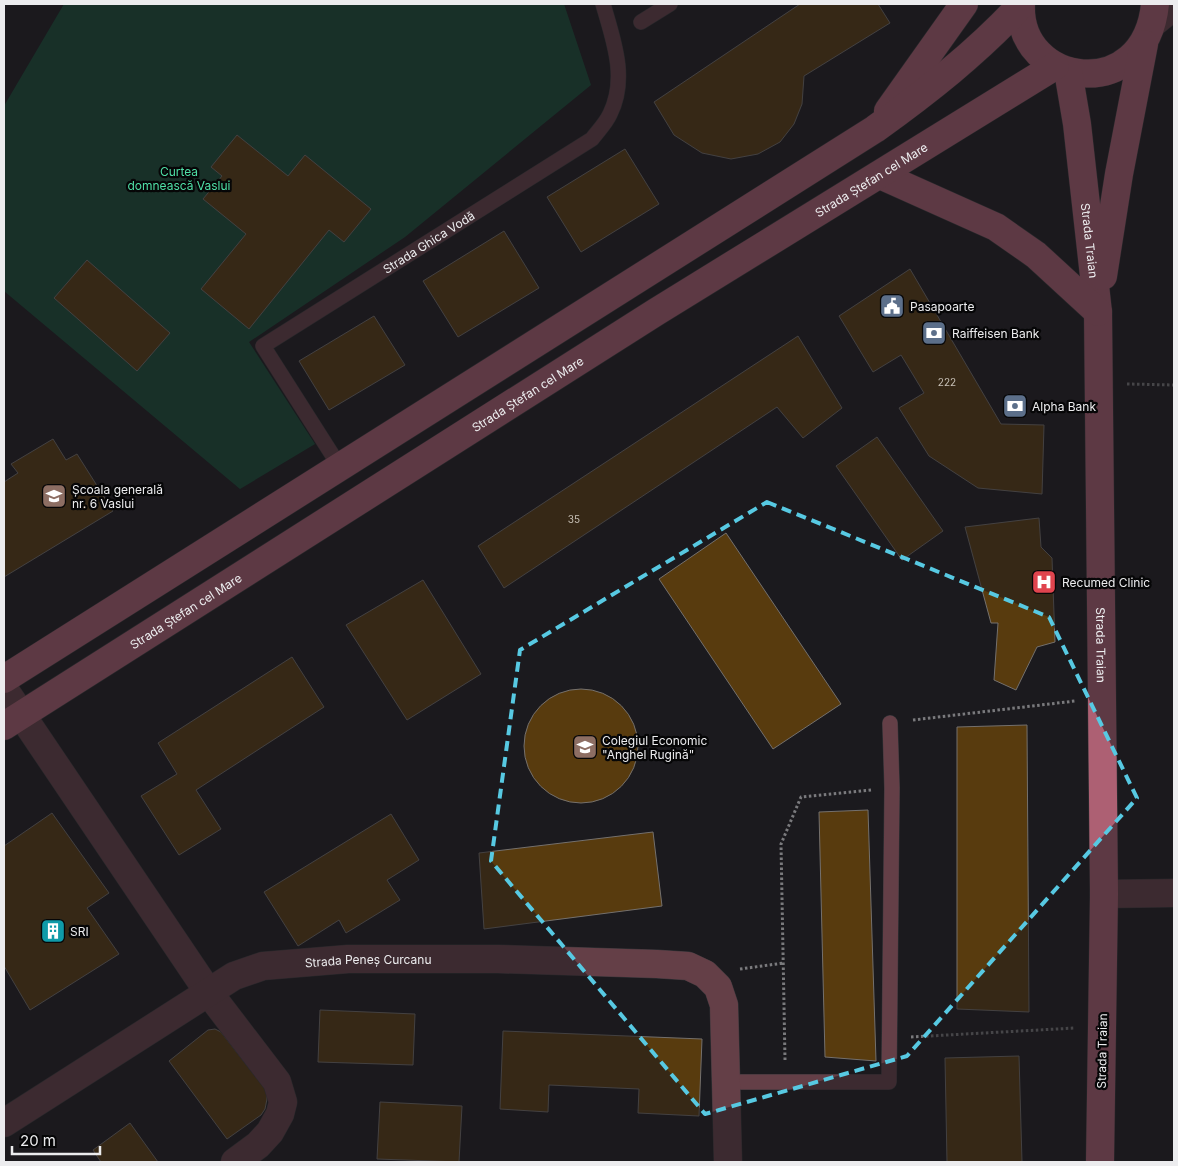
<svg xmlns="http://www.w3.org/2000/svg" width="1178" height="1166" font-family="Inter,sans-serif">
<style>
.green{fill:#144d37}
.building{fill:#583b0e;stroke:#74706d}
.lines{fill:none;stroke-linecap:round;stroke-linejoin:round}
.service-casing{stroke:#38373b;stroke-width:16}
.minor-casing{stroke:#38373b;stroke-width:29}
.tertiary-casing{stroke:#38373b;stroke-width:29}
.primary-casing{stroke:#38373b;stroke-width:29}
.path{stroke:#7a7a7d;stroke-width:3;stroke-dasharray:2.5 2.5;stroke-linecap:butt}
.service{stroke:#643f47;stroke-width:15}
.minor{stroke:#643f47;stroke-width:28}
.tertiary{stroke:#643f47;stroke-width:28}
.primary{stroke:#ad6073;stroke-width:28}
.marked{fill:none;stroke:#57c9e2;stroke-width:4;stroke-dasharray:10 6;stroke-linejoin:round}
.labels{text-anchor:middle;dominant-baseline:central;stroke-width:4.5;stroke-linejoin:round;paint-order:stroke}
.number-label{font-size:10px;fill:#c7c0b6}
.park-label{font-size:12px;fill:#4fdfa6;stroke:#060607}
.street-label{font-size:12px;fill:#ececee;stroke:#060607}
.poi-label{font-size:12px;fill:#ececee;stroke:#060607;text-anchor:start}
</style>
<rect width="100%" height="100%" fill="#1b1a1e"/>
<path class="green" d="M 64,4 L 564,4 L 591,85 L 405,237 L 249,342 L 315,444 L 240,489 L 4,291 L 4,106 Z"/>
<path class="building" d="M 800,4 L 878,4 L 890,23 L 804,76 L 802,104 L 794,124 L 780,142 L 758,154 L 731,159 L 702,153 L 674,135 L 654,102 Z
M 237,135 L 288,176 L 305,155 L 371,209 L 344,242 L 329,230 L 249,329 L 201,289 L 246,234 L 203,199 L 222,176 L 211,167 Z
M 625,149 L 659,204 L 581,252 L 547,197 Z
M 504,231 L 539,288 L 458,337 L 423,281 Z
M 87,260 L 170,333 L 137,371 L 54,298 Z
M 910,269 L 1001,424 L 1044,425 L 1042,494 L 978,488 L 929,456 L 899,408 L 924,393 L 901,355 L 873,372 L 839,316 Z
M 374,316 L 405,365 L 329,410 L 299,361 Z
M 798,336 L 842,408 L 803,438 L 777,407 L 504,588 L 478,546 Z
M 877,437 L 943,531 L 902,560 L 836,466 Z
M 53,439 L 66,460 L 77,454 L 113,511 L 4,577 L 4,482 L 18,473 L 11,464 Z
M 1039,518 L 1041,547 L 1052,558 L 1055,642 L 1037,647 L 1016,690 L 994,680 L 998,623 L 991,623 L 965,527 Z
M 726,533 L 841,704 L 773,749 L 659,579 Z
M 423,580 L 481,674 L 407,720 L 346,625 Z
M 292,657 L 324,707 L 196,790 L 221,829 L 179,855 L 141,796 L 177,774 L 158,743 Z
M524 746a57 57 0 1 1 114 0a57 57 0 1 1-114 0Z
M 1027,725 L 1029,1012 L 957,1009 L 957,727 Z
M 868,810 L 876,1061 L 825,1057 L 819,812 Z
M 52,813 L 109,893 L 87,908 L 119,954 L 30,1010 L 4,966 L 4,846 Z
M 391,814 L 419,860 L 387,880 L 400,900 L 346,933 L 339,920 L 298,946 L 264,892 Z
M 653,832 L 662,906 L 484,929 L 479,853 Z
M 320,1010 L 415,1014 L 413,1065 L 318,1062 Z
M 215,1029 L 221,1032 L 266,1090 L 267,1099 L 265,1109 L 261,1115 L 227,1139 L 169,1061 L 208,1030 Z
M 503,1031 L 702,1039 L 699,1116 L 638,1113 L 639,1089 L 549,1085 L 548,1112 L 500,1109 Z
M 1019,1056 L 1022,1162 L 947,1162 L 945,1058 Z
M 380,1102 L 462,1106 L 459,1162 L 377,1159 Z
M 130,1123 L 158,1162 L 101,1162 L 93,1150 Z"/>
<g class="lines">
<defs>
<g id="service">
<path d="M 641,22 L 670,4"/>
<path id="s1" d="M 340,467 L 263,346 L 592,139 C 598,131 606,123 610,114 C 628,78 613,39 603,4"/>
<path d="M 725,1082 L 889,1082 L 892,788 L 890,723"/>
</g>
<g id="minor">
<path d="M 4,689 L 209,993 L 277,1082 L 283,1102 L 280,1114 L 270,1132 L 258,1145 L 235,1162"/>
<path d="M 1104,894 L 1174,893"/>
<path id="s2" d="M 4,1123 L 234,976 L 263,966 L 348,959 L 498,959 L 657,964 L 688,966 L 705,974 L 718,987 L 724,1005 L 728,1162"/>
</g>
<path id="tertiary" d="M 1153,23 L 1174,6"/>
<g id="primary">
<path d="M 1021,4 C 1017,87 1145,106 1155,4"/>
<path id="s3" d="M 1068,71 L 1077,124 L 1098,312 L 1104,894 L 1100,1162"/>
<path d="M 888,111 L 964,4"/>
<path d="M 880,175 L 996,227 L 1036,255 L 1098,312"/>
<path d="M 1103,276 L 1119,174 L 1144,44"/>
<path d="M 4,679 L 875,129 C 928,91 976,53 1020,6"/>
<path id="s4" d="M 4,726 L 656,312 L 1055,66"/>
</g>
</defs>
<use href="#service" class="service-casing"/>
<use href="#minor" class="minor-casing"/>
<use href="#tertiary" class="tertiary-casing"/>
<use href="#primary" class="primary-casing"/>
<path class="path" d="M 1127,384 L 1174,385
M 913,720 L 1075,701
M 740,969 L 784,963
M 911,1037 L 1075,1028
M 785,1060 L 781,844 L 801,797 L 871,790"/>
<use href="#service" class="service"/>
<use href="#minor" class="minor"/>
<use href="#tertiary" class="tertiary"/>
<use href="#primary" class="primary"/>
</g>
<path d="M0 0H1178V1166H0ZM 767,502 L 1049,617 L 1137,798 L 907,1056 L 705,1114 L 491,861 L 520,650 Z" fill="#1b1a1e" fill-opacity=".55" fill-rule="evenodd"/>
<path class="marked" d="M 767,502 L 1049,617 L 1137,798 L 907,1056 L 705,1114 L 491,861 L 520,650 Z"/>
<defs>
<symbol id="civic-square" viewBox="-11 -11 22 22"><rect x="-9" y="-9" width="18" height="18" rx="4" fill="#5c6f8a" stroke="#060607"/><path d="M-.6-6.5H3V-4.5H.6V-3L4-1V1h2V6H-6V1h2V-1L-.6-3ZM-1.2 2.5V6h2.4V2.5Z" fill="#fff"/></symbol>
<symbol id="bank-square" viewBox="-11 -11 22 22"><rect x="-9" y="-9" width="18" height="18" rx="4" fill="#5c6f8a" stroke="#060607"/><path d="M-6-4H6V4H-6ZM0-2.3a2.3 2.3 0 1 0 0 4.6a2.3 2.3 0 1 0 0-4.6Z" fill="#fff"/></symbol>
<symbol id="school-square" viewBox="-11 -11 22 22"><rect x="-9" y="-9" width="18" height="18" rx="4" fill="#8d6e63" stroke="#060607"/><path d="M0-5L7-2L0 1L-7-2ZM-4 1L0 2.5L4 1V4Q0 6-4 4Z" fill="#fff"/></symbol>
<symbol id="hospital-square" viewBox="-11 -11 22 22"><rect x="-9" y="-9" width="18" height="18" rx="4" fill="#e0444e" stroke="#060607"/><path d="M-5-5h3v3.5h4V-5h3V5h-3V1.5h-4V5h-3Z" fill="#fff"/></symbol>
<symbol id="building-square" viewBox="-11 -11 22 22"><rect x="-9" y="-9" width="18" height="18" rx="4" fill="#0f9aa8" stroke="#060607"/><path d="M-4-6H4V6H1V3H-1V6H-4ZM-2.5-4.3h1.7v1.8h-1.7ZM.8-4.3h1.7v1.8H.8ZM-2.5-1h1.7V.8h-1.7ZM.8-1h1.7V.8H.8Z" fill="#fff"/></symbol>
</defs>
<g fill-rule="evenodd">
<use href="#civic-square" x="878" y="292" width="28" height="28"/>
<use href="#bank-square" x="920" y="319" width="28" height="28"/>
<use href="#bank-square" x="1001" y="392" width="28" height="28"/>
<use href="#school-square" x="40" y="482" width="28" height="28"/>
<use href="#hospital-square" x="1030" y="568" width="28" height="28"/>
<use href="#school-square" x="571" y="733" width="28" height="28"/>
<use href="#building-square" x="39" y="917" width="28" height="28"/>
</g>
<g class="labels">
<g class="number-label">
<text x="947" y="382">222</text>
<text x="574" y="519">35</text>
</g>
<g class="park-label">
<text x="179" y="171">Curtea<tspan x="179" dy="14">domnească Vaslui</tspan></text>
</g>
<g class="street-label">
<text stroke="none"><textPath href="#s4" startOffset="1025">Strada Ștefan cel Mare</textPath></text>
<text stroke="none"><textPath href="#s3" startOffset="171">Strada Traian</textPath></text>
<text stroke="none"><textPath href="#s1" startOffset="339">Strada Ghica Vodă</textPath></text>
<text stroke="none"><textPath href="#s4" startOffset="620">Strada Ștefan cel Mare</textPath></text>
<text stroke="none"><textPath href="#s4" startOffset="215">Strada Ștefan cel Mare</textPath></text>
<text stroke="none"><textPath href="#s3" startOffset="576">Strada Traian</textPath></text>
<text stroke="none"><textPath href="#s2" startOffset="409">Strada Peneș Curcanu</textPath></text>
<text transform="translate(1102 1051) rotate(-89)">Strada Traian</text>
</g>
<g class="poi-label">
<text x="910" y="306">Pasapoarte</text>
<text x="952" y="333">Raiffeisen Bank</text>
<text x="1032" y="406">Alpha Bank</text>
<text x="72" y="489">Școala generală<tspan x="72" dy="14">nr. 6 Vaslui</tspan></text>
<text x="1062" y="582">Recumed Clinic</text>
<text x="602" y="740">Colegiul Economic<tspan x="602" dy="14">"Anghel Rugină"</tspan></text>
<text x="70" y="931">SRI</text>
</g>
</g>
<rect width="1178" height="1166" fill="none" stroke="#ececee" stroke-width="10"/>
<path d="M12 1146v8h88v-8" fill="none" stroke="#ececee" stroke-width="2.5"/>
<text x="20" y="1146" font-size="15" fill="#ececee" stroke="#060607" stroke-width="4" paint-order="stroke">20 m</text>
</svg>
